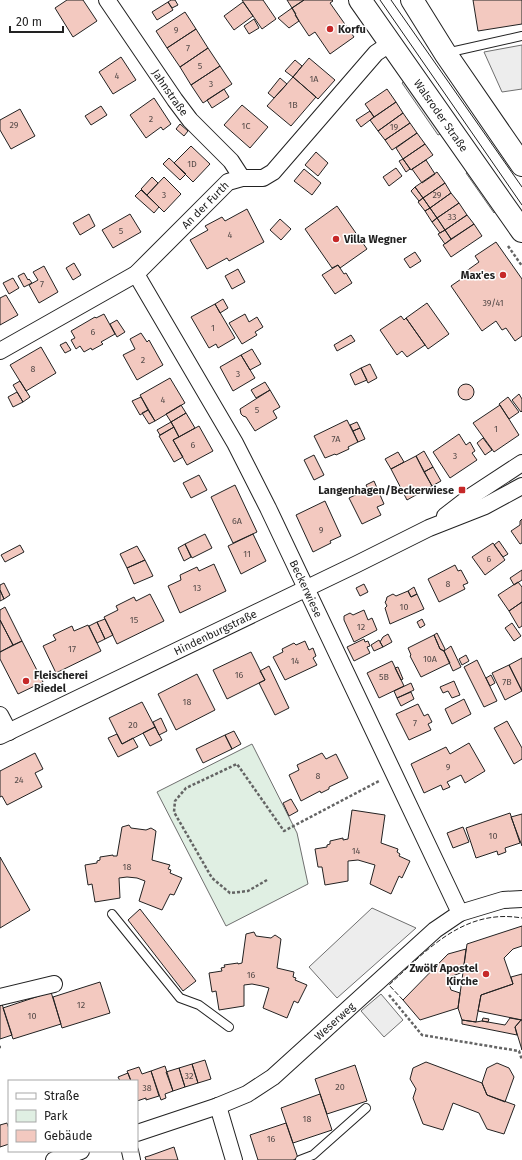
<svg xmlns="http://www.w3.org/2000/svg" width="522" height="1160" font-family="'Fira Sans',sans-serif">
<style>
.green{fill:#e0efe3;stroke:#6f6f6f}
.parking{fill:#ededed;stroke:#6f6f6f}
.building{fill:#f3c9c0;stroke:#222}
.lines{fill:none;stroke-linecap:round;stroke-linejoin:round}
.lane-casing{stroke:#222;stroke-width:10}
.street-casing{stroke:#222;stroke-width:18}
.secondary-casing{stroke:#222;stroke-width:24}
.path{stroke:#646464;stroke-width:2.5;stroke-dasharray:3 2;stroke-linecap:butt}
.lane{stroke:#fff;stroke-width:8}
.street{stroke:#fff;stroke-width:16}
.secondary{stroke:#fff;stroke-width:22}
.tram{stroke:#222;stroke-width:1}
.fence{stroke:#222;stroke-width:1;stroke-dasharray:5 2;stroke-linecap:butt}
.poi-dot{fill:#c62828;stroke:#fff;stroke-width:1.5}
.labels{text-anchor:middle;dominant-baseline:central;stroke-width:3;stroke-linejoin:round;paint-order:stroke}
.number-label{font-size:9px;fill:#564c4a}
.poi-label{font-size:11px;font-weight:bold;fill:#222;stroke:#fff;text-anchor:start}
.street-label{font-size:11px;fill:#222;stroke:#fff}
</style>
<rect width="100%" height="100%" fill="#fff"/>
<path class="green" d="M 252,744 L 297,833 L 308,884 L 226,926 L 157,792 Z"/>
<path class="parking" d="M 522,45 L 522,89 L 502,92 L 484,52 Z
M 405,80 L 442,133 L 438,135 L 402,83 Z
M 470,170 L 497,209 L 494,213 L 466,173 Z
M 372,908 L 416,928 L 337,998 L 309,967 Z
M 381,994 L 403,1020 L 384,1037 L 361,1011 Z"/>
<path class="building" d="M 67,0 L 83,0 L 97,21 L 73,37 L 55,8 Z
M 171,0 L 175,0 L 178,5 L 172,8 L 168,2 Z
M 242,0 L 263,0 L 276,19 L 262,29 Z
M 287,0 L 304,0 L 292,8 Z
M 304,0 L 332,0 L 333,1 L 330,3 L 354,37 L 330,54 L 315,32 L 309,36 L 295,15 L 296,14 L 292,8 Z
M 473,0 L 522,0 L 522,24 L 478,31 Z
M 168,2 L 173,10 L 157,20 L 152,12 Z
M 243,2 L 253,16 L 234,30 L 224,16 Z
M 292,8 L 299,21 L 289,28 L 278,18 Z
M 185,12 L 196,29 L 167,48 L 156,31 Z
M 254,19 L 259,28 L 249,34 L 244,26 Z
M 196,29 L 208,48 L 180,67 L 167,48 Z
M 208,48 L 220,66 L 191,85 L 180,67 Z
M 121,57 L 136,80 L 113,94 L 99,72 Z
M 309,58 L 335,80 L 318,99 L 293,77 Z
M 295,60 L 302,66 L 293,77 L 285,71 Z
M 220,66 L 232,84 L 203,103 L 191,85 Z
M 293,77 L 316,97 L 291,126 L 267,106 Z
M 280,78 L 287,84 L 274,98 L 268,93 Z
M 224,89 L 229,97 L 212,108 L 207,100 Z
M 387,89 L 396,102 L 374,117 L 365,104 Z
M 154,98 L 171,124 L 163,130 L 161,127 L 146,138 L 130,115 Z
M 396,102 L 403,113 L 378,131 L 370,120 Z
M 242,105 L 268,127 L 250,148 L 224,125 Z
M 101,106 L 107,115 L 91,125 L 85,116 Z
M 20,109 L 35,136 L 11,149 L 0,130 L 0,120 Z
M 370,111 L 374,117 L 361,127 L 356,120 Z
M 403,113 L 410,123 L 385,140 L 378,131 Z
M 410,123 L 417,133 L 392,150 L 385,140 Z
M 180,124 L 188,131 L 184,136 L 176,129 Z
M 417,133 L 425,144 L 403,159 L 396,148 Z
M 425,144 L 433,155 L 411,170 L 403,159 Z
M 191,146 L 210,164 L 193,182 L 174,163 Z
M 316,152 L 328,163 L 318,176 L 305,165 Z
M 169,158 L 186,174 L 180,180 L 163,164 Z
M 403,159 L 410,169 L 406,172 L 399,161 Z
M 426,160 L 435,174 L 422,183 L 412,169 Z
M 396,168 L 402,176 L 389,186 L 383,177 Z
M 304,169 L 321,183 L 312,195 L 294,181 Z
M 437,172 L 445,183 L 423,198 L 415,187 Z
M 152,177 L 158,183 L 147,195 L 141,189 Z
M 164,177 L 181,194 L 164,212 L 147,195 Z
M 445,183 L 451,193 L 430,208 L 423,198 Z
M 415,187 L 423,198 L 419,201 L 411,191 Z
M 141,190 L 159,207 L 154,213 L 135,196 Z
M 451,193 L 459,203 L 437,218 L 430,208 Z
M 423,198 L 430,208 L 425,211 L 418,202 Z
M 459,203 L 467,215 L 445,230 L 437,218 Z
M 337,206 L 367,249 L 340,268 L 338,265 L 332,268 L 305,229 Z
M 430,208 L 437,218 L 432,222 L 425,211 Z
M 247,209 L 264,242 L 229,261 L 227,258 L 207,269 L 190,240 L 208,230 L 205,226 L 222,217 L 225,221 Z
M 89,214 L 95,226 L 80,235 L 73,223 Z
M 130,214 L 141,232 L 113,248 L 102,230 Z
M 467,215 L 474,224 L 451,239 L 445,230 Z
M 437,218 L 445,230 L 440,233 L 432,222 Z
M 280,219 L 291,229 L 281,240 L 270,230 Z
M 474,224 L 482,236 L 451,257 L 443,245 Z
M 445,230 L 451,239 L 445,244 L 438,234 Z
M 496,242 L 522,279 L 522,336 L 515,341 L 506,328 L 502,330 L 496,321 L 482,331 L 451,286 L 464,277 L 465,272 L 479,262 L 475,256 Z
M 415,252 L 421,261 L 410,268 L 404,259 Z
M 74,263 L 81,275 L 73,280 L 66,268 Z
M 338,265 L 344,274 L 346,273 L 352,283 L 335,294 L 322,275 Z
M 44,266 L 58,292 L 39,303 L 29,285 L 38,280 L 33,272 Z
M 238,269 L 245,282 L 232,289 L 225,276 Z
M 24,273 L 28,280 L 29,279 L 32,283 L 24,287 L 18,276 Z
M 13,278 L 19,288 L 9,294 L 3,283 Z
M 6,295 L 18,315 L 0,325 L 0,298 Z
M 223,299 L 228,308 L 220,313 L 215,304 Z
M 427,303 L 449,334 L 428,349 L 406,318 Z
M 215,304 L 235,338 L 218,348 L 216,344 L 209,348 L 191,317 Z
M 104,314 L 115,334 L 101,342 L 103,344 L 92,350 L 91,348 L 84,352 L 80,346 L 76,349 L 71,340 L 75,338 L 71,331 L 95,317 L 96,318 Z
M 245,314 L 249,322 L 257,317 L 263,327 L 255,332 L 257,335 L 242,344 L 229,323 Z
M 401,316 L 404,320 L 406,318 L 425,345 L 407,357 L 402,351 L 397,355 L 380,330 Z
M 117,320 L 125,332 L 117,337 L 110,324 Z
M 141,333 L 147,342 L 149,340 L 163,365 L 137,380 L 123,355 L 135,349 L 130,339 Z
M 351,335 L 355,341 L 337,351 L 334,345 Z
M 66,342 L 71,350 L 65,353 L 60,345 Z
M 41,347 L 56,373 L 26,391 L 10,365 Z
M 252,349 L 261,364 L 250,370 L 241,355 Z
M 241,355 L 255,378 L 233,391 L 220,367 Z
M 370,364 L 377,378 L 368,383 L 361,368 Z
M 361,368 L 367,380 L 355,385 L 350,374 Z
M 170,378 L 185,403 L 155,421 L 140,395 Z
M 20,381 L 30,397 L 23,402 L 13,385 Z
M 265,382 L 270,390 L 256,398 L 251,390 Z
M458 392a8 8 0 1 1 16 0a8 8 0 1 1-16 0Z
M 270,390 L 280,407 L 273,411 L 277,418 L 255,431 L 246,417 L 243,416 L 241,414 L 240,409 Z
M 17,392 L 23,402 L 13,407 L 8,397 Z
M 519,394 L 522,399 L 522,411 L 521,412 L 512,400 Z
M 141,397 L 148,410 L 140,415 L 132,401 Z
M 508,397 L 519,412 L 509,419 L 499,404 Z
M 181,405 L 186,413 L 171,422 L 166,414 Z
M 500,405 L 519,435 L 494,452 L 473,423 Z
M 148,410 L 155,421 L 149,424 L 142,413 Z
M 186,413 L 195,428 L 179,437 L 171,422 Z
M 347,420 L 358,442 L 348,447 L 349,449 L 336,455 L 335,454 L 325,458 L 314,436 Z
M 171,422 L 174,427 L 160,435 L 157,430 Z
M 357,422 L 360,428 L 353,431 L 350,425 Z
M 199,426 L 213,451 L 187,465 L 173,440 Z
M 174,427 L 179,437 L 173,440 L 183,457 L 174,462 L 159,436 Z
M 360,428 L 365,439 L 358,442 L 353,431 Z
M 459,434 L 466,445 L 470,442 L 475,451 L 472,453 L 477,460 L 450,478 L 433,452 Z
M 483,438 L 492,450 L 485,455 L 477,443 Z
M 424,451 L 433,467 L 424,472 L 416,456 Z
M 398,452 L 404,462 L 391,469 L 385,459 Z
M 314,455 L 324,475 L 314,480 L 304,460 Z
M 416,456 L 432,486 L 407,500 L 391,469 Z
M 433,467 L 441,481 L 432,486 L 424,472 Z
M 199,475 L 207,490 L 191,498 L 183,483 Z
M 374,481 L 384,504 L 377,507 L 381,515 L 362,524 L 349,498 L 368,489 L 366,485 Z
M 235,485 L 257,532 L 233,543 L 211,497 Z
M 325,501 L 341,536 L 330,541 L 331,543 L 313,552 L 296,515 Z
M 522,519 L 522,543 L 520,544 L 511,531 L 520,525 L 520,521 Z
M 205,534 L 212,548 L 192,558 L 185,544 Z
M 253,534 L 266,561 L 241,574 L 228,546 Z
M 499,541 L 508,554 L 503,557 L 494,545 Z
M 493,543 L 505,560 L 485,575 L 472,557 Z
M 185,544 L 191,557 L 184,561 L 178,548 Z
M 20,545 L 24,552 L 5,562 L 1,555 Z
M 137,546 L 145,560 L 127,568 L 120,554 Z
M 145,560 L 153,576 L 134,584 L 127,568 Z
M 214,564 L 226,591 L 180,613 L 168,586 L 181,580 L 180,575 L 197,567 L 199,571 Z
M 455,565 L 458,571 L 461,570 L 468,583 L 463,585 L 465,589 L 439,602 L 428,579 Z
M 522,570 L 522,580 L 514,585 L 510,578 Z
M 518,582 L 522,587 L 522,602 L 509,611 L 498,595 Z
M 4,583 L 10,595 L 4,599 L 0,590 L 0,585 Z
M 364,584 L 368,592 L 360,596 L 356,588 Z
M 414,587 L 417,594 L 411,597 L 408,591 Z
M 0,590 L 4,599 L 0,601 Z
M 408,591 L 411,597 L 417,594 L 424,609 L 390,624 L 385,608 L 387,606 L 385,602 L 386,601 L 387,597 L 393,594 L 396,596 Z
M 150,594 L 164,621 L 117,644 L 104,617 L 118,610 L 116,606 L 134,597 L 136,601 Z
M 522,602 L 522,626 L 519,628 L 509,611 Z
M 5,607 L 22,641 L 13,645 L 0,620 L 0,610 Z
M 364,610 L 368,620 L 372,618 L 377,630 L 354,642 L 344,620 L 344,616 L 350,613 L 353,615 Z
M 105,619 L 113,635 L 105,639 L 97,622 Z
M 422,619 L 425,625 L 420,628 L 417,622 Z
M 0,620 L 13,645 L 0,652 Z
M 97,622 L 105,639 L 97,643 L 89,626 Z
M 512,623 L 521,636 L 514,641 L 505,628 Z
M 88,625 L 101,651 L 56,673 L 43,646 L 56,640 L 53,635 L 72,626 L 74,631 Z
M 437,633 L 445,649 L 444,651 L 440,649 L 434,635 Z
M 388,634 L 392,642 L 383,647 L 380,642 L 383,637 Z
M 434,635 L 440,649 L 444,651 L 450,663 L 421,677 L 410,656 L 411,655 L 408,648 Z
M 364,639 L 365,642 L 368,641 L 370,646 L 367,647 L 370,653 L 354,661 L 347,647 Z
M 379,640 L 383,647 L 374,651 L 371,645 Z
M 22,641 L 43,682 L 18,694 L 0,659 L 0,652 Z
M 305,641 L 309,650 L 313,648 L 316,656 L 313,658 L 317,665 L 285,680 L 273,657 L 283,652 L 282,649 L 294,643 L 296,645 Z
M 451,646 L 461,667 L 453,671 L 444,651 Z
M 251,652 L 265,680 L 227,699 L 213,670 Z
M 466,655 L 469,661 L 462,665 L 459,659 Z
M 522,658 L 522,691 L 509,665 Z
M 477,660 L 497,701 L 484,707 L 464,667 Z
M 392,661 L 404,686 L 379,698 L 367,673 Z
M 509,665 L 522,691 L 505,700 L 492,673 Z
M 269,666 L 289,708 L 275,715 L 259,683 L 265,680 L 260,671 Z
M 398,667 L 403,679 L 401,680 L 395,668 Z
M 197,674 L 215,710 L 176,730 L 158,694 Z
M 491,675 L 495,683 L 490,686 L 486,678 Z
M 454,681 L 460,695 L 452,698 L 448,691 L 443,693 L 440,687 Z
M 411,683 L 414,690 L 397,698 L 394,691 Z
M 411,692 L 414,699 L 401,706 L 397,698 Z
M 464,699 L 471,714 L 452,724 L 445,709 Z
M 142,702 L 155,727 L 122,744 L 109,718 Z
M 418,704 L 424,716 L 428,714 L 432,722 L 428,724 L 431,730 L 409,740 L 396,714 Z
M 161,718 L 167,731 L 159,735 L 153,722 Z
M 507,721 L 522,748 L 522,759 L 514,764 L 494,728 Z
M 155,727 L 162,740 L 150,746 L 143,733 Z
M 234,731 L 241,744 L 232,749 L 225,735 Z
M 117,734 L 122,744 L 133,738 L 138,747 L 118,757 L 108,738 Z
M 225,735 L 232,749 L 203,763 L 196,749 Z
M 469,743 L 485,771 L 465,783 L 461,775 L 447,782 L 450,787 L 443,790 L 441,785 L 424,793 L 411,764 L 446,747 L 450,754 Z
M 35,753 L 43,769 L 35,773 L 42,787 L 7,805 L 2,796 L 0,797 L 0,771 Z
M 322,753 L 326,759 L 336,754 L 348,778 L 329,787 L 329,789 L 321,793 L 320,791 L 301,801 L 289,775 L 299,770 L 297,765 Z
M 291,799 L 298,811 L 289,816 L 283,803 Z
M 352,810 L 385,815 L 381,843 L 398,849 L 397,852 L 400,854 L 399,856 L 410,861 L 402,878 L 399,876 L 391,894 L 370,884 L 375,865 L 358,860 L 348,861 L 348,881 L 325,885 L 322,867 L 318,867 L 315,849 L 327,847 L 327,845 L 330,844 L 330,841 L 343,838 L 343,840 L 348,839 Z
M 510,813 L 520,843 L 505,848 L 506,852 L 498,855 L 497,851 L 476,858 L 466,828 Z
M 522,814 L 522,846 L 511,817 Z
M 129,825 L 131,828 L 146,830 L 151,828 L 156,831 L 152,860 L 170,865 L 168,869 L 171,870 L 170,873 L 182,878 L 174,895 L 170,894 L 162,910 L 139,901 L 145,881 L 137,878 L 127,877 L 119,878 L 120,898 L 95,902 L 92,884 L 88,885 L 85,865 L 97,863 L 97,861 L 100,860 L 100,857 L 113,855 L 113,856 L 117,856 L 122,827 Z
M 463,827 L 469,842 L 453,848 L 447,833 Z
M 0,857 L 30,910 L 0,928 Z
M 140,909 L 196,981 L 183,991 L 128,920 Z
M 522,926 L 522,946 L 513,949 L 504,958 L 513,984 L 481,995 L 476,1022 L 462,1020 L 458,1008 L 467,944 Z
M 254,932 L 256,936 L 271,938 L 275,935 L 281,939 L 277,968 L 294,972 L 293,977 L 296,978 L 295,980 L 307,985 L 298,1003 L 294,1001 L 287,1018 L 263,1008 L 269,988 L 262,986 L 252,984 L 244,985 L 244,1006 L 219,1010 L 216,991 L 212,992 L 209,973 L 222,971 L 221,968 L 225,967 L 224,965 L 238,963 L 238,964 L 242,963 L 246,934 Z
M 466,949 L 463,972 L 447,978 L 451,990 L 460,993 L 458,1008 L 420,1020 L 403,1000 L 448,954 Z
M 522,974 L 522,1020 L 478,1011 L 481,995 L 513,984 L 511,977 Z
M 100,982 L 110,1013 L 62,1028 L 53,997 Z
M 51,992 L 61,1024 L 13,1039 L 3,1008 Z
M 0,1004 L 2,1004 L 12,1035 L 0,1039 Z
M 483,1018 L 489,1019 L 488,1022 L 482,1021 Z
M 510,1018 L 521,1020 L 515,1027 L 517,1035 L 462,1024 L 462,1020 L 476,1022 L 482,1021 L 505,1025 Z
M 521,1020 L 522,1020 L 522,1050 L 515,1027 Z
M 205,1060 L 211,1079 L 198,1083 L 192,1064 Z
M 426,1062 L 482,1083 L 487,1095 L 515,1105 L 504,1134 L 487,1129 L 479,1113 L 453,1103 L 443,1130 L 423,1124 L 413,1098 L 416,1089 L 410,1079 L 413,1068 Z
M 497,1063 L 509,1068 L 514,1077 L 505,1102 L 487,1095 L 482,1083 L 487,1068 Z
M 192,1064 L 198,1083 L 185,1087 L 179,1068 Z
M 355,1065 L 367,1101 L 327,1114 L 315,1079 Z
M 165,1066 L 173,1091 L 165,1094 L 166,1098 L 161,1100 L 151,1071 Z
M 139,1067 L 142,1074 L 151,1071 L 159,1096 L 146,1100 L 146,1098 L 137,1101 L 137,1081 L 131,1081 L 127,1071 Z
M 179,1068 L 185,1087 L 173,1091 L 166,1072 Z
M 128,1073 L 131,1081 L 120,1081 L 118,1077 Z
M 320,1094 L 332,1130 L 293,1143 L 281,1108 Z
M 7,1123 L 9,1129 L 9,1144 L 0,1147 L 0,1125 Z
M 286,1123 L 298,1158 L 293,1160 L 258,1160 L 250,1135 Z
M 174,1147 L 178,1160 L 146,1160 L 145,1157 L 149,1156 Z"/>
<g class="lines">
<defs>
<path id="lane" d="M 446,53 L 522,36
M 112,914 L 180,998 L 199,1005 L 229,1027
M 300,1160 L 313,1155 L 366,1108"/>
<g id="street">
<path id="s1" d="M 107,0 L 175,100 L 190,120 L 231,161 L 242,178"/>
<path id="s2" d="M 136,274 L 235,443 L 268,508 L 460,913"/>
<path id="s3" d="M 0,351 L 136,274 L 228,182 L 242,178 L 263,178 L 273,172 L 376,53 L 391,43"/>
<path d="M 445,516 L 467,499 L 522,463"/>
<path d="M 0,715 L 9,732"/>
<path id="s4" d="M 0,736 L 357,564 L 429,528 L 485,506 L 522,486"/>
<path d="M 0,997 L 54,984"/>
<path d="M 218,1106 L 234,1160"/>
<path id="s5" d="M 137,1133 L 218,1106 L 247,1094 L 273,1077 L 435,930 L 460,913 L 503,900 L 522,899"/>
<path d="M 130,1151 L 132,1160"/>
<path d="M 54,1160 L 81,1151"/>
</g>
<g id="secondary">
<path id="s6" d="M 360,0 L 522,231"/>
<path d="M 412,0 L 445,53 L 522,165"/>
</g>
</defs>
<use href="#lane" class="lane-casing"/>
<use href="#street" class="street-casing"/>
<use href="#secondary" class="secondary-casing"/>
<path class="path" d="M 508,246 L 522,266
M 267,880 L 248,891 L 230,893 L 212,878 L 174,812 L 175,801 L 186,788 L 237,764 L 284,831 L 379,781
M 389,995 L 422,1035 L 519,1051 L 522,1060
M 0,1047 L 1,1047"/>
<use href="#lane" class="lane"/>
<use href="#street" class="street"/>
<use href="#secondary" class="secondary"/>
<path class="tram" d="M 380,0 L 522,205
M 391,0 L 522,187"/>
<path class="fence" d="M 403,1000 L 389,985 C 427,950 464,908 522,918"/>
</g>
<g class="poi-dot">
<circle cx="330" cy="29" r="4"/>
<circle cx="336" cy="239" r="4"/>
<circle cx="503" cy="275" r="4"/>
<rect x="458" y="486" width="8" height="8" rx="2"/>
<circle cx="26" cy="681" r="4"/>
<circle cx="486" cy="974" r="4"/>
</g>
<g class="labels">
<g class="number-label">
<text x="176" y="30">9</text>
<text x="188" y="48">7</text>
<text x="200" y="66">5</text>
<text x="117" y="76">4</text>
<text x="314" y="79">1A</text>
<text x="211" y="84">3</text>
<text x="293" y="105">1B</text>
<text x="151" y="119">2</text>
<text x="14" y="125">29</text>
<text x="246" y="126">1C</text>
<text x="394" y="127">19</text>
<text x="192" y="164">1D</text>
<text x="164" y="195">3</text>
<text x="437" y="195">29</text>
<text x="452" y="217">33</text>
<text x="121" y="231">5</text>
<text x="230" y="235">4</text>
<text x="42" y="284">7</text>
<text x="493" y="303">39/41</text>
<text x="213" y="328">1</text>
<text x="93" y="332">6</text>
<text x="143" y="360">2</text>
<text x="33" y="369">8</text>
<text x="238" y="374">3</text>
<text x="163" y="400">4</text>
<text x="257" y="410">5</text>
<text x="496" y="429">1</text>
<text x="336" y="439">7A</text>
<text x="193" y="445">6</text>
<text x="455" y="456">3</text>
<text x="237" y="521">6A</text>
<text x="321" y="530">9</text>
<text x="247" y="554">11</text>
<text x="489" y="559">6</text>
<text x="448" y="584">8</text>
<text x="197" y="588">13</text>
<text x="404" y="607">10</text>
<text x="134" y="620">15</text>
<text x="361" y="627">12</text>
<text x="72" y="649">17</text>
<text x="430" y="659">10A</text>
<text x="295" y="661">14</text>
<text x="239" y="675">16</text>
<text x="384" y="677">5B</text>
<text x="507" y="682">7B</text>
<text x="187" y="702">18</text>
<text x="415" y="723">7</text>
<text x="133" y="725">20</text>
<text x="448" y="767">9</text>
<text x="318" y="776">8</text>
<text x="19" y="780">24</text>
<text x="493" y="836">10</text>
<text x="356" y="851">14</text>
<text x="127" y="867">18</text>
<text x="251" y="975">16</text>
<text x="81" y="1005">12</text>
<text x="32" y="1016">10</text>
<text x="189" y="1076">32</text>
<text x="340" y="1087">20</text>
<text x="147" y="1088">38</text>
<text x="307" y="1119">18</text>
<text x="271" y="1139">16</text>
</g>
<g class="poi-label">
<text x="338" y="29">Korfu</text>
<text x="344" y="239">Villa Wegner</text>
<text x="495" y="275" text-anchor="end">Max'es</text>
<text x="454" y="490" text-anchor="end">Langenhagen/Beckerwiese</text>
<text x="34" y="675">Fleischerei<tspan x="34" dy="13">Riedel</tspan></text>
<text x="478" y="968" text-anchor="end">Zwölf Apostel<tspan x="478" dy="13">Kirche</tspan></text>
</g>
<g class="street-label">
<text stroke="none"><textPath href="#s1" startOffset="112">Jahnstraße</textPath></text>
<text stroke="none"><textPath href="#s6" startOffset="141">Walsroder Straße</textPath></text>
<text stroke="none"><textPath href="#s3" startOffset="254">An der Furth</textPath></text>
<text stroke="none"><textPath href="#s2" startOffset="358">Beckerwiese</textPath></text>
<text stroke="none"><textPath href="#s4" startOffset="239">Hindenburgstraße</textPath></text>
<text stroke="none"><textPath href="#s5" startOffset="231">Weserweg</textPath></text>
</g>
</g>
<rect x="8" y="1080" width="130" height="72" fill="#ffffff" stroke="#a7a7a7"/>
<rect x="16" y="1093" width="20" height="6" fill="#ffffff" stroke="#a7a7a7"/>
<text x="44" y="1100" font-size="12" fill="#222222">Straße</text>
<rect x="16" y="1110" width="20" height="12" fill="#e0efe3" stroke="#a7a7a7"/>
<text x="44" y="1120" font-size="12" fill="#222222">Park</text>
<rect x="16" y="1130" width="20" height="12" fill="#f3c9c0" stroke="#a7a7a7"/>
<text x="44" y="1140" font-size="12" fill="#222222">Gebäude</text>
<path d="M10 26v6h53v-6" fill="none" stroke="#222222" stroke-width="2"/>
<text x="16" y="26" font-size="12" fill="#222222" stroke="#ffffff" stroke-width="3" paint-order="stroke">20 m</text>
</svg>
